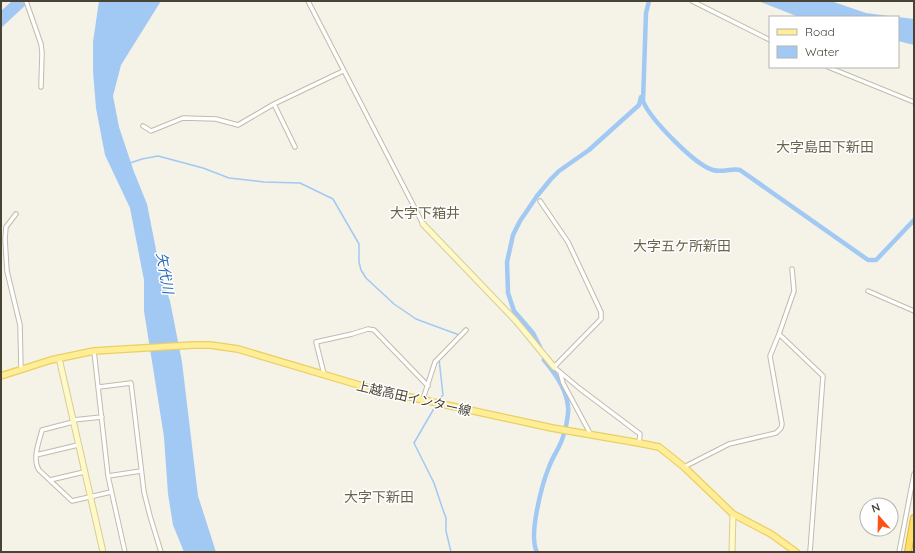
<svg xmlns="http://www.w3.org/2000/svg" width="915" height="553" font-family="Quicksand,'Noto Sans JP',sans-serif">
<style>
.water{fill:#a1c9f4}
.lines{fill:none;stroke-linecap:round;stroke-linejoin:round}
.stream{stroke:#a1c9f4;stroke-width:1.5}
.canal{stroke:#a1c9f4;stroke-width:4.5}
.street-casing{stroke:#c1bbaa;stroke-width:5.5}
.secondary-casing{stroke:#d7cd96;stroke-width:7}
.primary-casing{stroke:#ead061;stroke-width:8}
.highway-casing{stroke:#e5b831;stroke-width:8}
.street{stroke:#fff;stroke-width:3.5}
.secondary{stroke:#fff8c8;stroke-width:5}
.primary{stroke:#ffed97;stroke-width:5.5}
.highway{stroke:#ffde69;stroke-width:6}
.labels{text-anchor:middle;dominant-baseline:central;stroke-width:3;stroke-linejoin:round;paint-order:stroke}
.street-label{font-size:13px;fill:#494336;stroke:#fff}
.neighbourhood-label{font-size:14px;fill:#6c634d;stroke:#fff}
.water-label{font-size:14px;font-style:italic;fill:#296dbb;stroke:#fff}
</style>
<rect width="100%" height="100%" fill="#f5f2e8"/>
<path class="water" d="M 12,1 L 30,1 L 1,28 L 1,11 Z
M 99,1 L 161,1 L 121,65 L 113,96 L 119,127 L 134,172 L 147,204 L 161,275 L 170,301 L 182,362 L 198,496 L 216,552 L 184,552 L 173,525 L 168,494 L 164,437 L 144,311 L 144,280 L 130,208 L 105,155 L 96,108 L 93,71 L 93,42 Z
M 758,1 L 831,1 L 866,13 L 897,17 L 799,17 Z
M 898,17 L 914,19 L 914,45 L 898,41 Z"/>
<g class="lines">
<path class="stream" d="M 130,163 L 142,159 L 158,156 L 203,168 L 229,178 L 264,182 L 300,183 L 333,199 L 359,244 L 359,262 L 361,270 L 366,278 L 394,304 L 416,319 L 451,332 L 457,334 L 459,337
M 438,401 L 443,395 L 439,359
M 436,405 L 414,443 L 434,483 L 442,507 L 446,518 L 446,531 L 451,552"/>
<path class="canal" d="M 649,1 L 646,13 L 643,101 C 650,119 695,165 713,170 C 722,173 731,168 740,170 L 868,260 L 876,260 L 879,257 L 914,220
M 540,347 L 533,333 L 514,311 L 508,293 L 507,262 L 513,235 L 520,221 L 537,196 L 551,179 L 559,171 L 589,150 L 639,105 L 641,97
M 544,360 C 555,373 567,390 568,407 C 569,413 567,420 566,426
M 537,552 C 528,536 542,484 549,467 C 553,455 562,445 564,433"/>
<defs>
<path id="street" d="M 26,1 L 41,44 L 42,53 L 41,87
M 308,1 L 423,224
M 692,1 L 770,40
M 828,67 L 914,102
M 274,104 L 295,147
M 143,126 L 151,131 L 183,118 L 216,119 L 238,125 L 274,104 L 343,71
M 540,201 L 568,242 L 601,312 L 601,319 L 554,367 L 579,388 L 640,434 L 639,443
M 16,214 L 6,227 L 5,239 L 7,271 L 20,325 L 21,370
M 868,291 L 914,311
M 779,334 L 823,376 L 810,552
M 94,351 L 108,476 L 125,552
M 560,372 L 563,383 L 591,435
M 324,374 L 316,342 L 352,334 L 368,329 L 374,330 L 428,386
M 99,387 L 131,383 L 144,492 L 150,516 L 161,552
M 423,399 L 435,362 L 466,330
M 73,420 L 102,417
M 73,422 L 42,430 C 39,442 32,459 39,470 L 72,501 L 111,492
M 36,455 L 78,445
M 684,467 L 729,444 L 776,433 L 781,428 L 782,424 L 770,356 L 779,334 L 794,291 L 792,269
M 108,476 L 141,471
M 50,480 L 84,472
M 899,552 L 914,474"/>
<path id="secondary" d="M 423,224 L 516,321 L 554,367
M 59,358 L 103,552
M 732,552 L 733,514"/>
<path id="primary" d="M 1,376 L 51,360 L 94,351 L 193,345 L 210,345 L 238,349 L 369,388 L 552,428 L 639,443 L 659,447 L 684,467 L 733,514 L 771,534 L 796,552"/>
<path id="highway" d="M 908,552 L 914,518"/>
</defs>
<use href="#street" class="street-casing"/>
<use href="#secondary" class="secondary-casing"/>
<use href="#primary" class="primary-casing"/>
<use href="#highway" class="highway-casing"/>
<use href="#street" class="street"/>
<use href="#secondary" class="secondary"/>
<use href="#primary" class="primary"/>
<use href="#highway" class="highway"/>
</g>
<g class="labels">
<g class="street-label">
<text transform="translate(414 398) rotate(13)">上越高田インター線</text>
</g>
<g class="neighbourhood-label">
<text x="825" y="147">大字島田下新田</text>
<text x="425" y="213">大字下箱井</text>
<text x="682" y="246">大字五ケ所新田</text>
<text x="379" y="497">大字下新田</text>
</g>
<g class="water-label">
<text transform="translate(165 273) rotate(80)">矢代川</text>
</g>
</g>
<rect width="915" height="553" fill="none" stroke="#494336" stroke-width="4"/>
<rect x="769" y="16" width="130" height="52" fill="#ffffff" stroke="#b6b4af"/>
<rect x="777" y="29" width="20" height="6" fill="#ffed97" stroke="#b6b4af"/>
<text x="805" y="36" font-size="12" fill="#494336">Road</text>
<rect x="777" y="46" width="20" height="12" fill="#a1c9f4" stroke="#b6b4af"/>
<text x="805" y="56" font-size="12" fill="#494336">Water</text>
<g transform="translate(879 517) rotate(340)"><circle r="19" fill="#ffffff" stroke="#b6b4af"/>
<path d="M0-3L7 15L0 10L-7 15Z" fill="#ff5215"/>
<text y="-6" font-size="11" font-weight="bold" text-anchor="middle" fill="#494336">N</text>
</g>
</svg>
